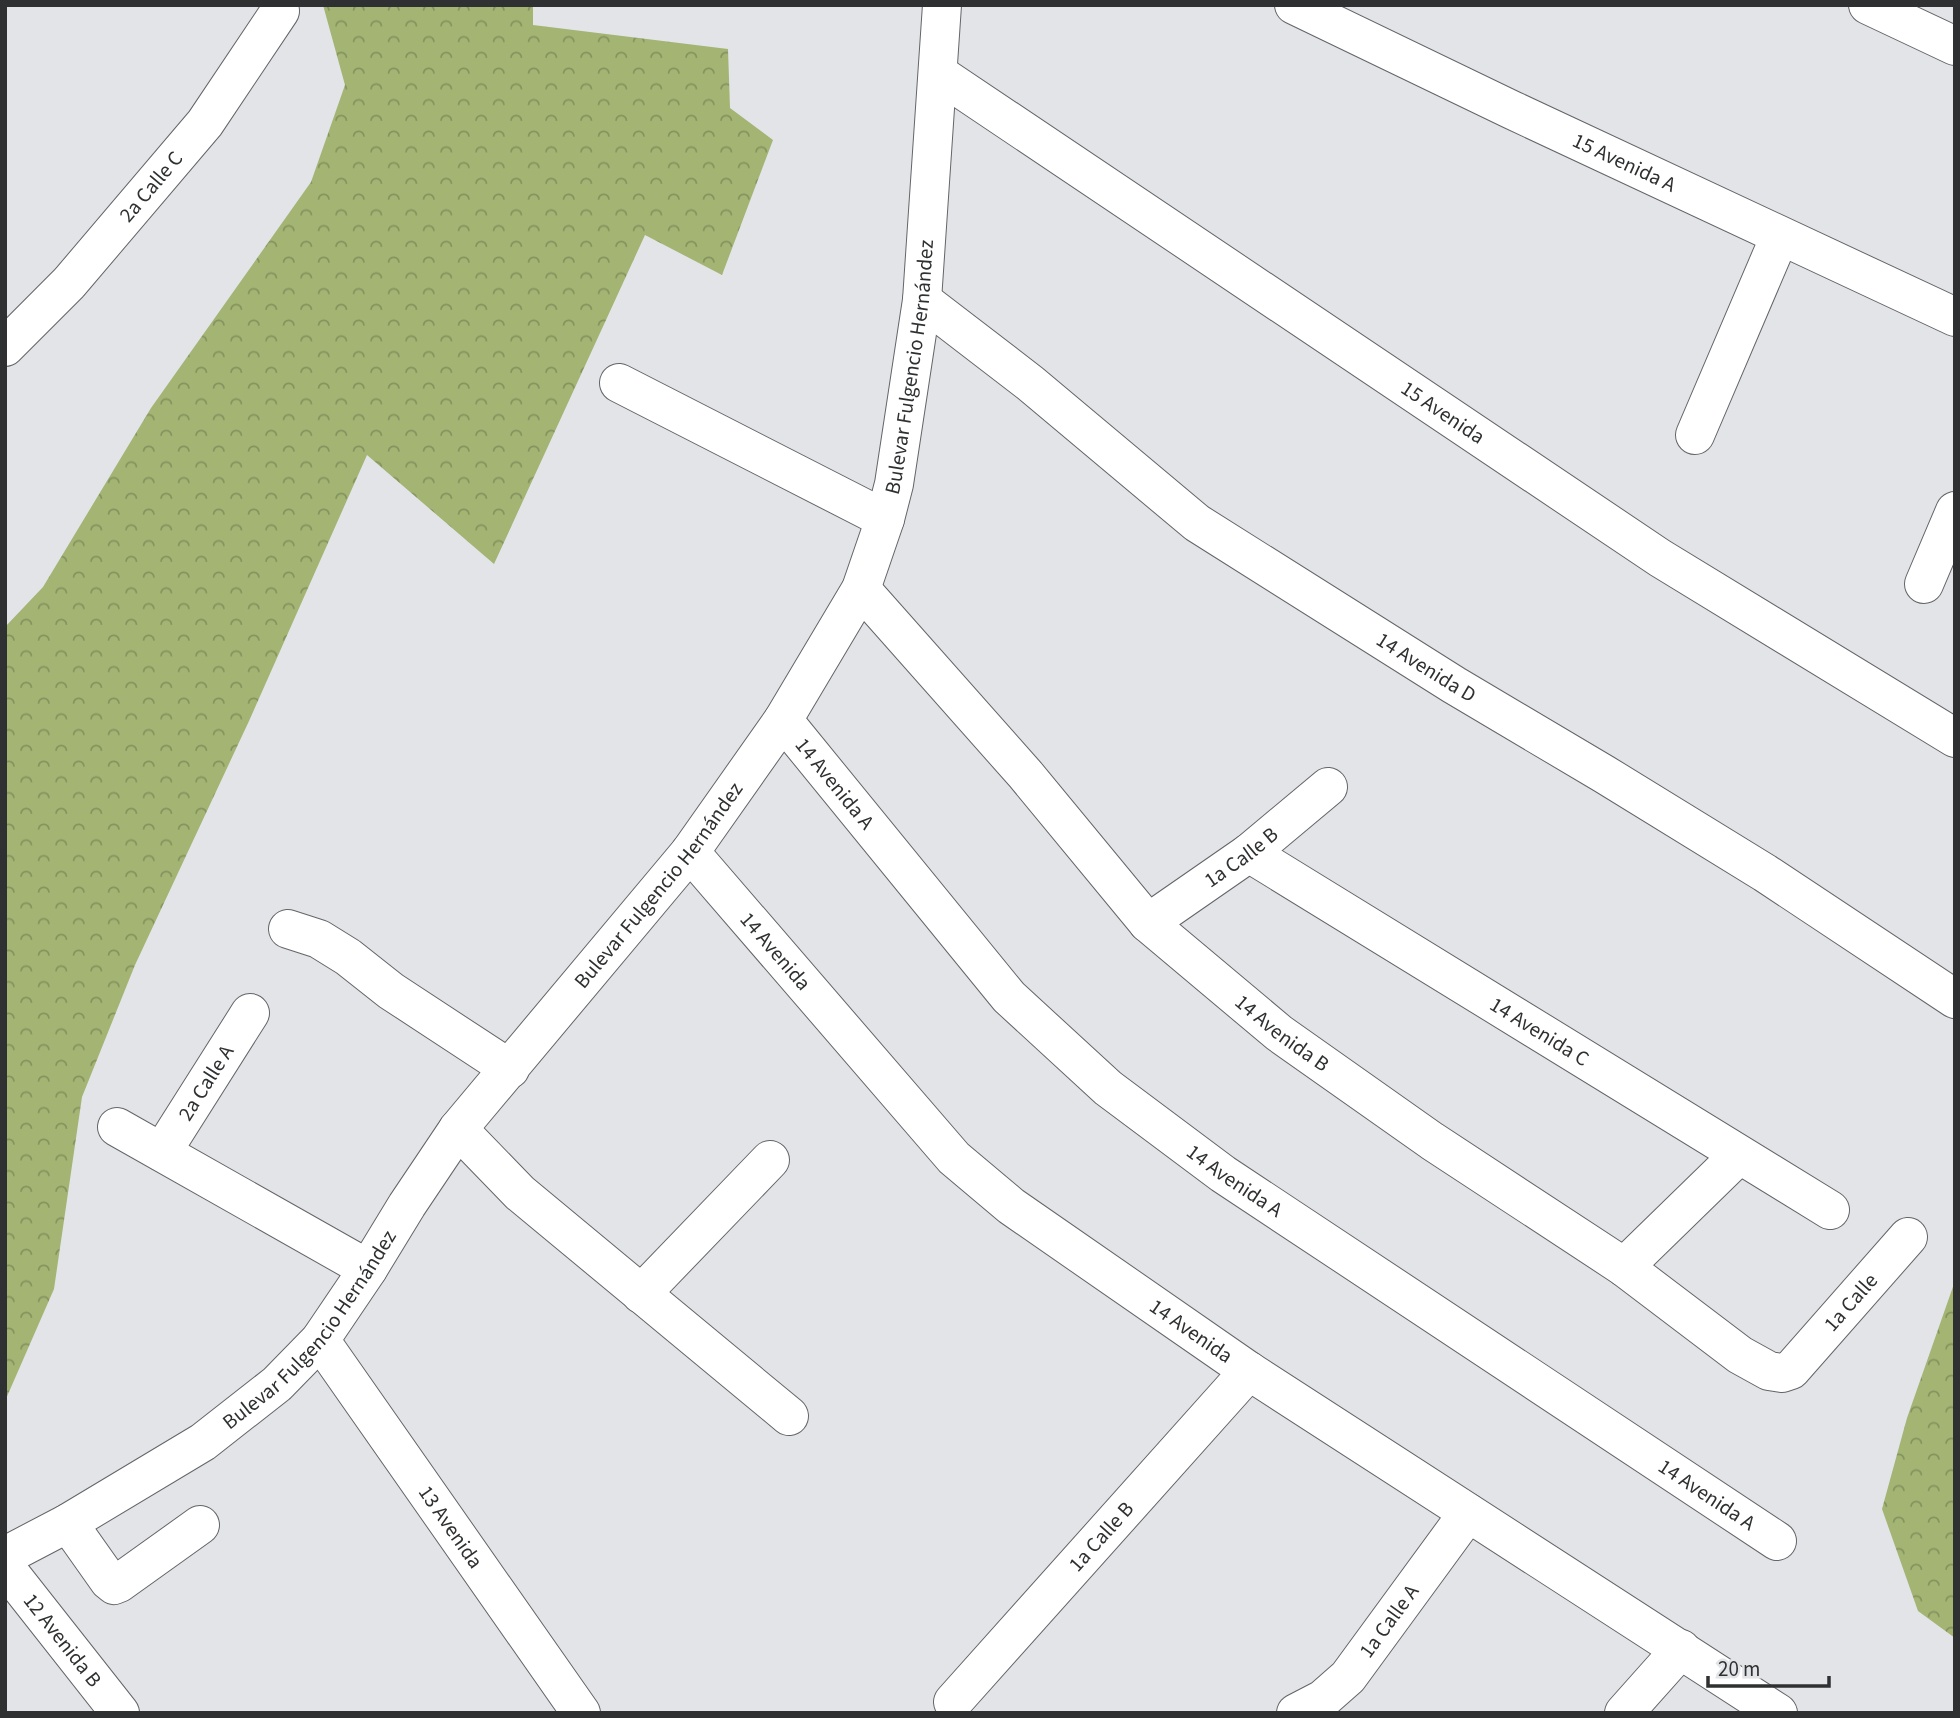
<svg xmlns="http://www.w3.org/2000/svg" width="1960" height="1718" font-family="'Source Sans 3',sans-serif">
<style>
.forest{fill:url(#forest-crowns)}
.lines{fill:none;stroke-linecap:round;stroke-linejoin:round}
.minor-casing{stroke:#636568;stroke-width:40}
.minor{stroke:#fff;stroke-width:38}
.labels{text-anchor:middle;dominant-baseline:central;stroke-width:6;stroke-linejoin:round;paint-order:stroke}
.street-label{font-size:21px;fill:#2f3031;stroke:#e2e4e8}
</style>
<defs>
<pattern id="forest-crowns" width="20" height="18" patternUnits="userSpaceOnUse" patternTransform="scale(1.75)"><rect width="20" height="18" fill="#a3b473"/><path d="M2 6a3 3 0 1 1 6 0M12 15a3 3 0 1 1 6 0" fill="none" stroke="#85935f"/></pattern>
</defs>
<rect width="100%" height="100%" fill="#e2e4e8"/>
<path class="forest" d="M 323,5 L 533,5 L 533,25 L 728,49 L 730,108 L 773,140 L 722,275 L 645,235 L 494,564 L 367,455 L 249,721 L 135,965 L 82,1097 L 54,1289 L 5,1401 L 5,627 L 43,587 L 151,408 L 311,182 L 345,85 Z
M 1955,1281 L 1955,1638 L 1918,1611 L 1882,1509 L 1907,1418 Z"/>
<g class="lines">
<defs>
<g id="minor">
<path id="s1" d="M 1294,5 L 1512,110 L 1955,317"/>
<path d="M 1868,5 L 1955,46"/>
<path id="s2" d="M 939,74 L 1660,558 L 1955,738"/>
<path id="s3" d="M 922,300 L 1030,383 L 1197,523 L 1454,685 L 1604,774 L 1765,873 L 1955,999"/>
<path id="s4" d="M 5,347 L 69,283 L 205,123 L 280,11"/>
<path d="M 619,383 L 885,519"/>
<path d="M 1695,435 L 1780,236"/>
<path d="M 1924,584 L 1955,511"/>
<path id="s5" d="M 861,589 L 1025,774 L 1148,923 L 1279,1033 L 1432,1141 L 1624,1267 L 1740,1355 L 1769,1371 L 1782,1373 L 1791,1370 L 1908,1237"/>
<path id="s6" d="M 783,720 L 1009,997 L 1108,1088 L 1223,1174 L 1777,1541"/>
<path id="s7" d="M 690,852 L 954,1158 L 1011,1206 L 1249,1371 L 1778,1713"/>
<path id="s8" d="M 1249,853 L 1830,1210"/>
<path id="s9" d="M 1148,923 L 1249,853 L 1328,787"/>
<path d="M 288,929 L 319,939 L 348,957 L 391,991 L 510,1069"/>
<path d="M 117,1127 L 368,1269"/>
<path d="M 458,1129 L 520,1193 L 789,1416"/>
<path id="s10" d="M 162,1152 L 250,1013"/>
<path d="M 1624,1267 L 1739,1155"/>
<path d="M 641,1294 L 770,1160"/>
<path id="s11" d="M 320,1340 L 581,1713"/>
<path d="M 68,1523 L 109,1581 L 114,1585 L 119,1583 L 200,1525"/>
<path id="s12" d="M 5,1556 L 68,1523 L 203,1442 L 277,1384 L 320,1340 L 368,1269 L 407,1205 L 458,1129 L 690,852 L 783,720 L 861,589 L 885,519 L 894,484 L 922,300 L 942,5"/>
<path id="s13" d="M 5,1567 L 120,1713"/>
<path id="s14" d="M 953,1702 L 1249,1371"/>
<path id="s15" d="M 1296,1713 L 1323,1699 L 1348,1677 L 1468,1513"/>
<path d="M 1624,1713 L 1681,1649"/>
</g>
</defs>
<use href="#minor" class="minor-casing"/>
<use href="#minor" class="minor"/>
</g>
<g class="labels">
<g class="street-label">
<text stroke="none"><textPath href="#s1" startOffset="366">15 Avenida A</textPath></text>
<text stroke="none"><textPath href="#s4" startOffset="217">2a Calle C</textPath></text>
<text stroke="none"><textPath href="#s12" startOffset="1540">Bulevar Fulgencio Hernández</textPath></text>
<text stroke="none"><textPath href="#s2" startOffset="607">15 Avenida</textPath></text>
<text stroke="none"><textPath href="#s3" startOffset="625">14 Avenida D</textPath></text>
<text stroke="none"><textPath href="#s6" startOffset="82">14 Avenida A</textPath></text>
<text stroke="none"><textPath href="#s9" startOffset="114">1a Calle B</textPath></text>
<text stroke="none"><textPath href="#s12" startOffset="952">Bulevar Fulgencio Hernández</textPath></text>
<text stroke="none"><textPath href="#s7" startOffset="131">14 Avenida</textPath></text>
<text stroke="none"><textPath href="#s8" startOffset="341">14 Avenida C</textPath></text>
<text stroke="none"><textPath href="#s5" startOffset="614">14 Avenida B</textPath></text>
<text stroke="none"><textPath href="#s10" startOffset="82">2a Calle A</textPath></text>
<text stroke="none"><textPath href="#s6" startOffset="649">14 Avenida A</textPath></text>
<text stroke="none"><textPath href="#s5" startOffset="1320">1a Calle</textPath></text>
<text stroke="none"><textPath href="#s12" startOffset="385">Bulevar Fulgencio Hernández</textPath></text>
<text stroke="none"><textPath href="#s7" startOffset="698">14 Avenida</textPath></text>
<text stroke="none"><textPath href="#s6" startOffset="1216">14 Avenida A</textPath></text>
<text stroke="none"><textPath href="#s11" startOffset="228">13 Avenida</textPath></text>
<text stroke="none"><textPath href="#s14" startOffset="222">1a Calle B</textPath></text>
<text stroke="none"><textPath href="#s15" startOffset="133">1a Calle A</textPath></text>
<text stroke="none"><textPath href="#s13" startOffset="93">12 Avenida B</textPath></text>
</g>
</g>
<rect width="1960" height="1718" fill="none" stroke="#2f3031" stroke-width="14"/>
<path d="M1708 1676v10h121v-10" fill="none" stroke="#2f3031" stroke-width="3.5"/>
<text x="1718" y="1676" font-size="21" fill="#2f3031" stroke="#e2e4e8" stroke-width="5" paint-order="stroke">20 m</text>
</svg>
